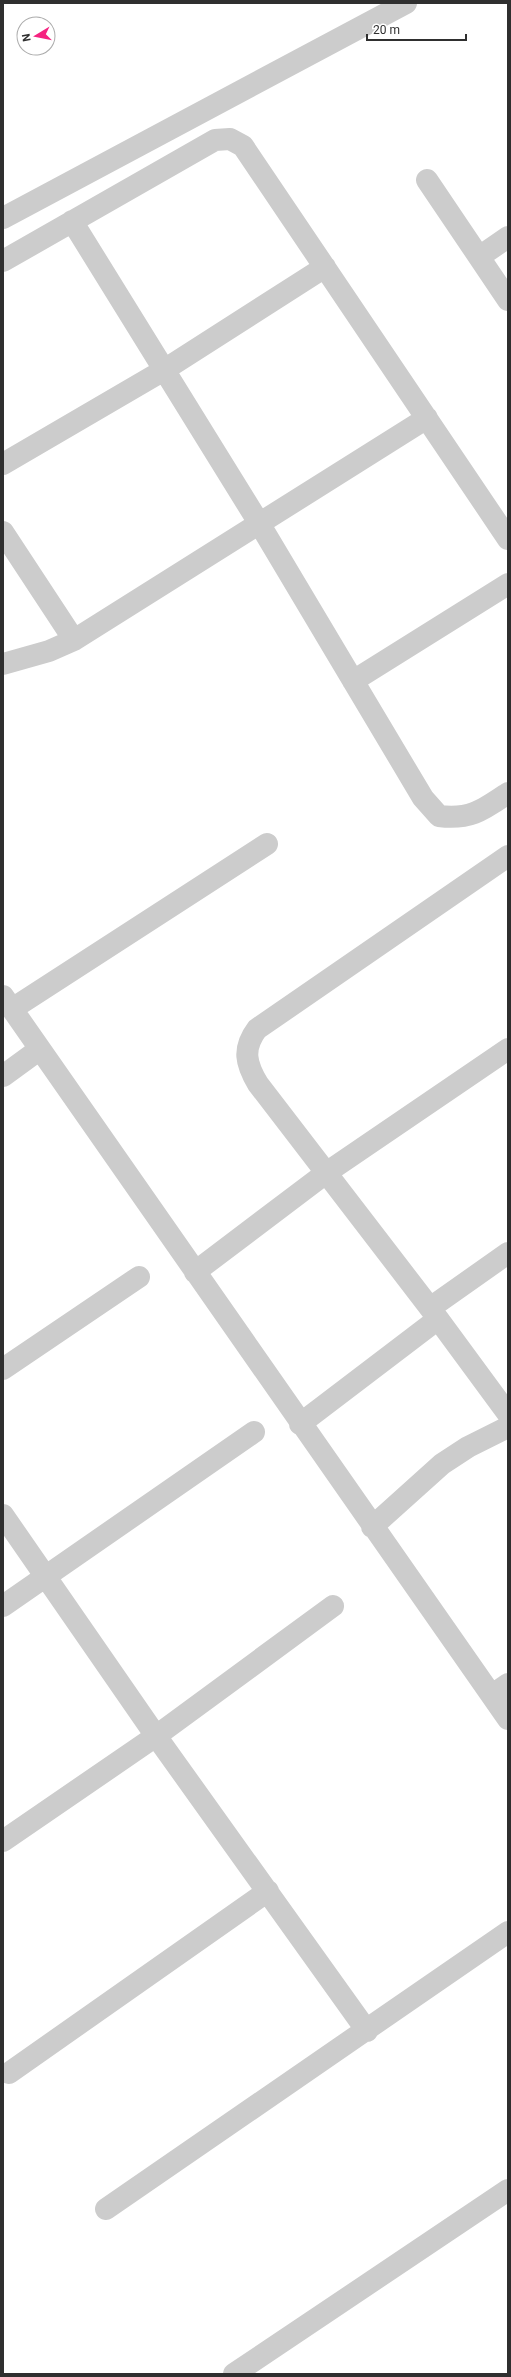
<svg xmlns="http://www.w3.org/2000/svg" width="511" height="2377" font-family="Roboto,sans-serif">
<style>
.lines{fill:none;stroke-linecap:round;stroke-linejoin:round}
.minor{stroke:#ccc;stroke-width:22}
</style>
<rect width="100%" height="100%" fill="#fff"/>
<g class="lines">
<path class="minor" d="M 427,180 L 508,300
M 3,218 L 406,3
M 72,221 L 259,523 L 423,798 L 439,816 C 470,820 483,810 508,793
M 479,257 L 508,237
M 3,261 L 215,140 L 230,139 L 243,146 L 508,539
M 3,464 L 164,370 L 325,267
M 3,532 L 74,640
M 3,664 L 49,651 L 74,640 L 427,418
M 353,681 L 508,584
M 508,856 L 257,1029 C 242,1049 246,1064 258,1084 L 430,1308 L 508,1414
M 3,996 L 508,1719
M 12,1009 L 267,844
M 3,1076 L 40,1049
M 195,1272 L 326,1173 L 508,1049
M 430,1308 L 508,1253
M 3,1369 L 139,1277
M 300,1424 L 438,1319
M 3,1515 L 156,1736 L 367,2031
M 372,1527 L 442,1464 L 468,1447 L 508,1427
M 3,1606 L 254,1432
M 492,1695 L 508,1684
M 3,1841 L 156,1736 L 333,1606
M 9,2073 L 268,1891
M 106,2209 L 508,1932
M 234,2374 L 508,2190"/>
</g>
<rect width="511" height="2377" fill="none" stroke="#2f2f2f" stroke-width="8"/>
<g transform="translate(36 36) rotate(260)"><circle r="19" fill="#ffffff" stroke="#acacac"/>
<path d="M0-3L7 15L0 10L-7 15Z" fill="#f52380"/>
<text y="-6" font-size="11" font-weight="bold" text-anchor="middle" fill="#2f2f2f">N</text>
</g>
<path d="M367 34v6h99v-6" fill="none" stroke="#2f2f2f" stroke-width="2"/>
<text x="373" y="34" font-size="12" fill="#2f2f2f" stroke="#ffffff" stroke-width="3" paint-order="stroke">20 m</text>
</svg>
